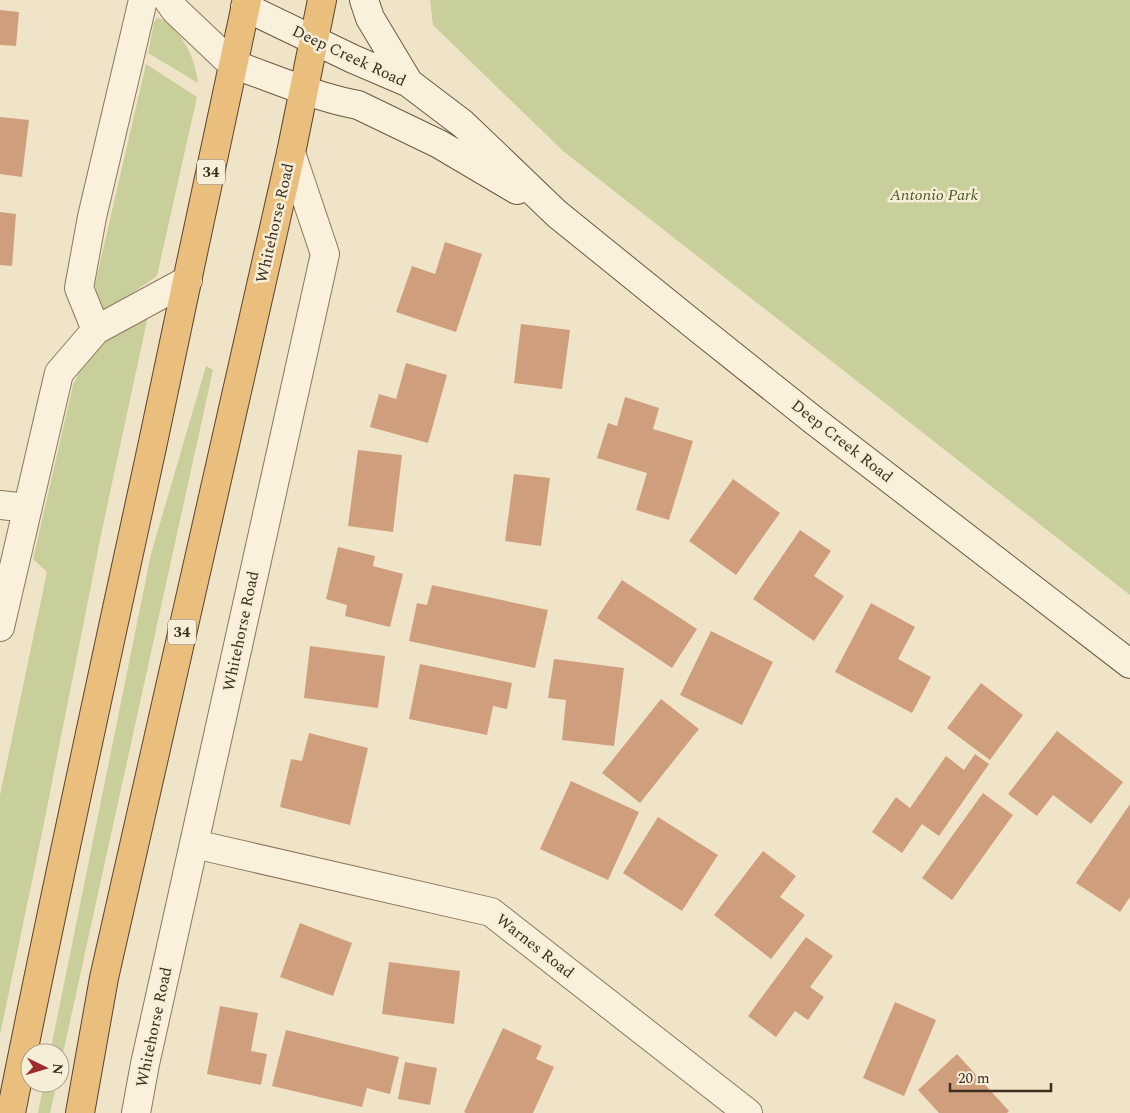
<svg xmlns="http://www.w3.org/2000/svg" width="1130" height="1113" font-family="Spectral,serif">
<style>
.green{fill:#c9cf9b}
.building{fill:#cf9f7d}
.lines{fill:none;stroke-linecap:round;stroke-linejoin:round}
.minor-casing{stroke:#8d765c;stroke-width:30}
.secondary-casing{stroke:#6f573f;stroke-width:30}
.trunk-casing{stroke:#5b4430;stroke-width:30}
.minor{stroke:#faf1dc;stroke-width:28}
.secondary{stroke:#faf1dc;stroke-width:28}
.trunk{stroke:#eabe7c;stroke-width:28}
.labels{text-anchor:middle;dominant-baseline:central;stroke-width:5;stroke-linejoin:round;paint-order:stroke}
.shield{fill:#f7eed8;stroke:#756857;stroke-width:1}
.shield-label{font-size:15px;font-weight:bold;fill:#3d2e20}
.street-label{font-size:16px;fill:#3d2e20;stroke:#f7eed8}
.park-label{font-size:16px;font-style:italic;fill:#4d5a26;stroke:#f7eed8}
</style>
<rect width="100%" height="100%" fill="#f0e4c8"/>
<path class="green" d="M 430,0 L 1130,0 L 1130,595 L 563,151 L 433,25 Z
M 157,18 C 163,19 166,22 170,26 C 187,41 195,60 198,83 L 148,53 L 154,22 Z
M 146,64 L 197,97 L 157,276 L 103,313 L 97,297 L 95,284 Z
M 148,316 L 102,530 L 42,833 L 0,1035 L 0,795 L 47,572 L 33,559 L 73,385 L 81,368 L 92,350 Z
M 206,366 L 213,370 L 60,1067 L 60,1053 L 50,1053 L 151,554 Z
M 44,1083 L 57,1083 L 50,1113 L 38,1113 Z"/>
<path class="building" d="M 0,10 L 19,12 L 16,46 L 0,45 Z
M 0,117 L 29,120 L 22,177 L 0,174 Z
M 0,212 L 16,214 L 12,266 L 0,265 Z
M 445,242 L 482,254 L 456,332 L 396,312 L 412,266 L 435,274 Z
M 521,324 L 570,330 L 562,389 L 514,383 Z
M 406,363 L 447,375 L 428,443 L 370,427 L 379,394 L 396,399 Z
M 625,397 L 659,408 L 653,429 L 693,441 L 669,520 L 636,510 L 647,473 L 597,458 L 608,423 L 617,426 Z
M 358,450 L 402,455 L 393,532 L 348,526 Z
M 514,474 L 550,478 L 541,546 L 505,541 Z
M 733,479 L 780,513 L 736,575 L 689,541 Z
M 800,530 L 831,551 L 814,576 L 844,596 L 814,641 L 753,599 Z
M 338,547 L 375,556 L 373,566 L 403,574 L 390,627 L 345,616 L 347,605 L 326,599 Z
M 622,580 L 697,629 L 672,668 L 597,618 Z
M 432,585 L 548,610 L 535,668 L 409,641 L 417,603 L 427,605 Z
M 871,603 L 915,627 L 898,659 L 931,677 L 912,713 L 835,672 Z
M 711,631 L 773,662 L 742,725 L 680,695 Z
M 310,646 L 385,656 L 378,708 L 304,698 Z
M 554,659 L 624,668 L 614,746 L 562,740 L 566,700 L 548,698 Z
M 420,664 L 512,683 L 507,709 L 493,706 L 487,735 L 409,719 Z
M 981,683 L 1023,715 L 990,760 L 947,728 Z
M 661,699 L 699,729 L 640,803 L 602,773 Z
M 1057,731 L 1123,782 L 1091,824 L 1053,795 L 1037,816 L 1008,794 Z
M 309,733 L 368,748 L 350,825 L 280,807 L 291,759 L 302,761 Z
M 975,754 L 989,764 L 939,836 L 922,824 L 902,853 L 872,832 L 896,797 L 910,808 L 946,756 L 964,770 Z
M 571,781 L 639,812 L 608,880 L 540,849 Z
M 983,793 L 1013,815 L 952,900 L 922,878 Z
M 1130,804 L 1130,897 L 1120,912 L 1076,883 Z
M 658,817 L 718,855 L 682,911 L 623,873 Z
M 763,851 L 796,876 L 780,897 L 805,915 L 771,959 L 714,915 Z
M 300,923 L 352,943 L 333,996 L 280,977 Z
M 806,937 L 833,956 L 810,987 L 824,997 L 808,1020 L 795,1011 L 776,1037 L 748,1016 Z
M 389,962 L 460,971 L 454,1024 L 382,1014 Z
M 895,1002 L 936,1020 L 904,1096 L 863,1078 Z
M 220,1006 L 258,1013 L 251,1051 L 267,1054 L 261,1085 L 207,1074 Z
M 503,1028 L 542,1046 L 536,1059 L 554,1067 L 533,1113 L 466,1113 L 464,1112 Z
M 286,1030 L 399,1057 L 390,1094 L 367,1088 L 362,1107 L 272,1086 Z
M 957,1054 L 1009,1111 L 1007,1113 L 939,1113 L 918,1090 Z
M 405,1062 L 437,1068 L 430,1105 L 398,1099 Z"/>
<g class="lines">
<defs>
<path id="minor" d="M 168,0 L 175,10 L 232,64
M 96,330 L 79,288 L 92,217 L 143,0
M 0,505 L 27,508
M 0,627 L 59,373 L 96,330 L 188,280
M 194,844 L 491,912 L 748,1113
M 136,1113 L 145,1064 L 325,254 L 291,153"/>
<path id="secondary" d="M 364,0 L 370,18 L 409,83
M 245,7 L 353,59 L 409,83 L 463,124 L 557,214 L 698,328 L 812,419 L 1130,664
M 232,64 C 273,78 315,97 358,105 L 439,144 L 517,190"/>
<path id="trunk" d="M 11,1113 C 55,890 104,669 152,447 C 184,298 214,149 247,0
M 80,1113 L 104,978 L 291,153 L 322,0"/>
</defs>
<use href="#minor" class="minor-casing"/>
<use href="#secondary" class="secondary-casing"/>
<use href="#trunk" class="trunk-casing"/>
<use href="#minor" class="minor"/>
<use href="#secondary" class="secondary"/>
<use href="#trunk" class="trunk"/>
</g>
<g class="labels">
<g class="shield">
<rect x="197" y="159.5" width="28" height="25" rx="4"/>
<rect x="168" y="619.5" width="28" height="25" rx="4"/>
</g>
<g class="shield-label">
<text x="211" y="172">34</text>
<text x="182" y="632">34</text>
</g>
<g class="street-label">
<text transform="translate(349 56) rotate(25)">Deep Creek Road</text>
<text transform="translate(275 223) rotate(-77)">Whitehorse Road</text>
<text transform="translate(842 441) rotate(38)">Deep Creek Road</text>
<text transform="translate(241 631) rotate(-78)">Whitehorse Road</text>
<text transform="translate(535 946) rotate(38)">Warnes Road</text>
<text transform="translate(154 1027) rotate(-78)">Whitehorse Road</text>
</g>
<g class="park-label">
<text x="934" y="195">Antonio Park</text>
</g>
</g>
<g transform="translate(45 1068) rotate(95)"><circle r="24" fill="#f7eed8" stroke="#ada18e"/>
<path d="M0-4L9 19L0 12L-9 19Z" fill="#9e2a2b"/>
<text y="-8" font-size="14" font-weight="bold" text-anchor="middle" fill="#3d2e20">N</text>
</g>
<path d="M950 1083v8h101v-8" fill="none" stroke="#3d2e20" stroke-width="2.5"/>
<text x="958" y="1083" font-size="15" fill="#3d2e20" stroke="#f7eed8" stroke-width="4" paint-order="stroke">20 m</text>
</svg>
